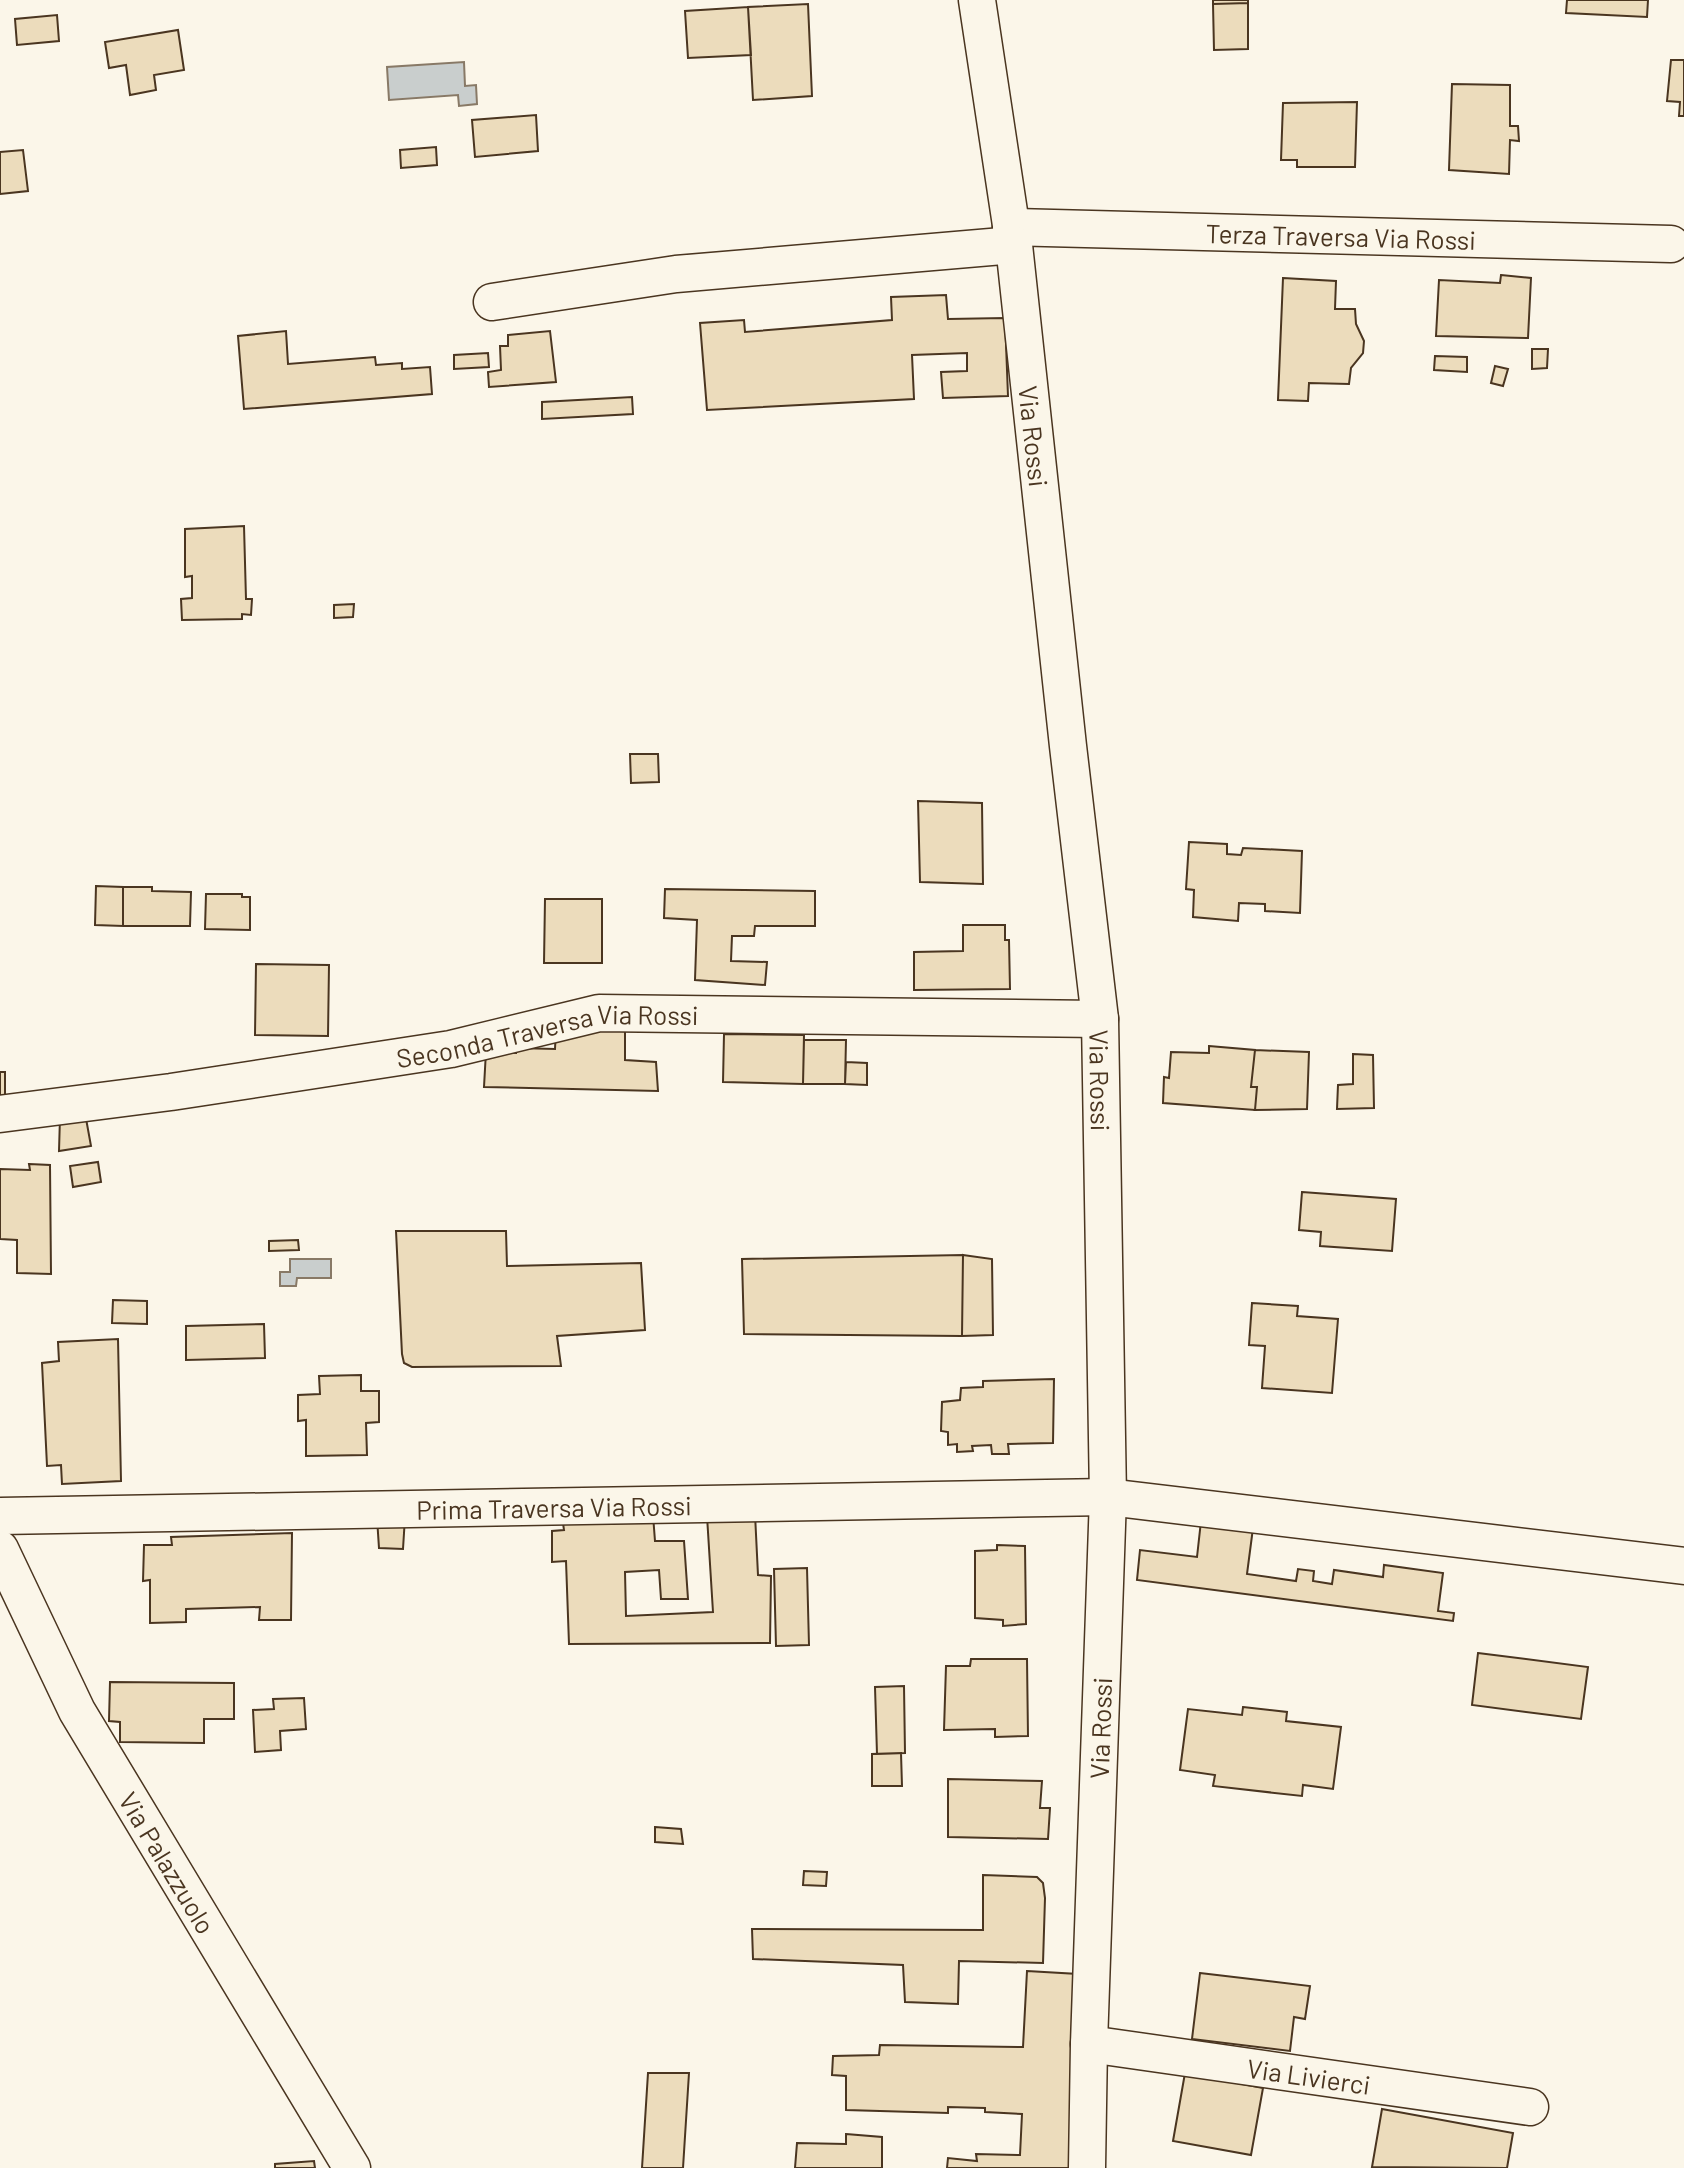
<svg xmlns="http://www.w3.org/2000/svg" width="1684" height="2168" font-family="Barlow,sans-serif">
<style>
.water{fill:#c9cecd;stroke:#887966;stroke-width:2}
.building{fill:#ecdcbc;stroke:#4a3520;stroke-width:2}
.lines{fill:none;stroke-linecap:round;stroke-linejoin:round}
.minor-casing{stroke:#4a3520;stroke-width:39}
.minor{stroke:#fbf6e9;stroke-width:36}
.labels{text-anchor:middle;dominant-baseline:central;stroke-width:6;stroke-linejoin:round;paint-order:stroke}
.street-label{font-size:26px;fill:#4a3520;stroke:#fbf6e9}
</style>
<rect width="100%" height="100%" fill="#fbf6e9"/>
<path class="water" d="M 464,62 L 465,86 L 476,85 L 477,104 L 459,106 L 458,95 L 389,100 L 387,67 Z
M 290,1259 L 331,1259 L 331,1278 L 297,1278 L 296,1286 L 280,1286 L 280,1272 L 290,1272 Z"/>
<path class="building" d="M 1213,0 L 1248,0 L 1248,3 L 1213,4 Z
M 1567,0 L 1648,0 L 1647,17 L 1566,13 Z
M 1248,3 L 1248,49 L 1214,50 L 1213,4 Z
M 808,4 L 812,96 L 753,100 L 748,7 Z
M 748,7 L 751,55 L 688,58 L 685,11 Z
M 57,15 L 59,41 L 17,45 L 15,19 Z
M 178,30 L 184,70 L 154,75 L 156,90 L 130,95 L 126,65 L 109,68 L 105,42 Z
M 1671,60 L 1684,60 L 1684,116 L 1679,116 L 1680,102 L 1667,101 Z
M 1452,84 L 1510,85 L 1510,126 L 1518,126 L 1519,141 L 1510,140 L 1509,174 L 1449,170 Z
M 1357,102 L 1355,167 L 1297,167 L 1297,160 L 1281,160 L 1283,103 Z
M 536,115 L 538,151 L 475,157 L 472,120 Z
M 436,147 L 437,165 L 401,168 L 400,150 Z
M 23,150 L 28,191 L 0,194 L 0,152 Z
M 1501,275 L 1531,278 L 1528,338 L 1436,336 L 1439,280 L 1500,283 Z
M 1283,278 L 1336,281 L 1335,309 L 1355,309 L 1356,324 L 1364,341 L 1363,353 L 1351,368 L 1349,384 L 1309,383 L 1308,401 L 1278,400 Z
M 946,295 L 948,319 L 1005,318 L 1008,396 L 943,398 L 941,372 L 967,371 L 967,353 L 912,355 L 914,399 L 707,410 L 700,323 L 744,320 L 745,332 L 892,320 L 891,297 Z
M 286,331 L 288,364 L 375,357 L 376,365 L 402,363 L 402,369 L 430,367 L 432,394 L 244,409 L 238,336 Z
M 550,331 L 556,382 L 489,387 L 488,372 L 501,370 L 500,346 L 508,346 L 508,335 Z
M 1532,349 L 1548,349 L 1547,368 L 1532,369 Z
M 488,353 L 489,367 L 454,369 L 454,355 Z
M 1435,356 L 1467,357 L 1467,372 L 1434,370 Z
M 1495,366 L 1508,369 L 1503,386 L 1491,383 Z
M 632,397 L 633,414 L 542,419 L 542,402 Z
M 244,526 L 246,599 L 252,599 L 251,615 L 242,614 L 242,619 L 182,620 L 181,599 L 192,598 L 192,576 L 185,577 L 185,529 Z
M 354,604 L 353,617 L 334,618 L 334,605 Z
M 630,754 L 658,754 L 659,782 L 631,783 Z
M 918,801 L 982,803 L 983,884 L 920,882 Z
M 1189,842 L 1227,844 L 1227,854 L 1241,855 L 1243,848 L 1302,851 L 1300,913 L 1265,911 L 1265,904 L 1239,903 L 1238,921 L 1193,917 L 1194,890 L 1186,889 Z
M 96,886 L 123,887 L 123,926 L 95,925 Z
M 123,887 L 152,887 L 152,891 L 191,892 L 190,926 L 123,926 Z
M 665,889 L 815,891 L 815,926 L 755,926 L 754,936 L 732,936 L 731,961 L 767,962 L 765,985 L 695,980 L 697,920 L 664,918 Z
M 206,894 L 242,894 L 242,897 L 250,897 L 250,930 L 205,929 Z
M 545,899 L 602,899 L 602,963 L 544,963 Z
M 963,925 L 1005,925 L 1005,940 L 1009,940 L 1010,989 L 914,990 L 914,952 L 963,951 Z
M 256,964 L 329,965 L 328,1036 L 255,1035 Z
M 625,1024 L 625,1060 L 656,1062 L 658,1091 L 484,1087 L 486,1051 L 516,1053 L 516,1048 L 555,1049 L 556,1028 Z
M 724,1034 L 804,1035 L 803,1084 L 723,1082 Z
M 804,1040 L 846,1040 L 845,1084 L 803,1084 Z
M 1209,1046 L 1255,1050 L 1251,1087 L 1257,1087 L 1255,1110 L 1163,1103 L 1164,1077 L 1169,1078 L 1171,1052 L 1209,1053 Z
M 1255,1050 L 1309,1052 L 1307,1109 L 1255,1110 L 1257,1087 L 1251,1087 Z
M 1353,1054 L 1373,1055 L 1374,1108 L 1337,1109 L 1338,1085 L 1353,1084 Z
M 846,1062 L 867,1063 L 867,1085 L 845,1084 Z
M 0,1072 L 5,1072 L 5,1103 L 0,1103 Z
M 85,1113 L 91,1146 L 59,1151 L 60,1117 Z
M 98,1162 L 101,1182 L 73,1187 L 70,1166 Z
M 29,1164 L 50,1165 L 51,1274 L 17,1273 L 17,1240 L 0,1239 L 0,1169 L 30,1170 Z
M 1302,1192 L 1396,1199 L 1392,1251 L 1320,1246 L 1321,1232 L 1299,1230 Z
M 396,1231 L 506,1231 L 507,1266 L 641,1263 L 645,1330 L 557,1336 L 561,1366 L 412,1367 L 404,1363 L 402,1354 Z
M 298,1240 L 299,1250 L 269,1251 L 269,1241 Z
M 963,1255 L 992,1259 L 993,1335 L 962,1336 Z
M 963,1255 L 962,1336 L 744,1334 L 742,1259 Z
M 113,1300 L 147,1301 L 147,1324 L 112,1323 Z
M 1252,1303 L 1298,1306 L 1297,1316 L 1338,1319 L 1332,1393 L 1262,1388 L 1265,1346 L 1249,1345 Z
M 264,1324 L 265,1358 L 186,1360 L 186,1326 Z
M 118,1339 L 121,1481 L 62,1484 L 61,1465 L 47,1466 L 42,1363 L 59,1361 L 58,1342 Z
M 361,1375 L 361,1391 L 379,1391 L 379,1422 L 366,1423 L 367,1455 L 306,1456 L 306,1420 L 298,1421 L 298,1395 L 320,1394 L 319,1376 Z
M 1054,1379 L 1053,1443 L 1008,1444 L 1009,1454 L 992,1454 L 991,1445 L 972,1446 L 973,1451 L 957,1452 L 957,1444 L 948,1445 L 948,1432 L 941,1431 L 942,1402 L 960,1400 L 961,1388 L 983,1387 L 983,1381 Z
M 755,1514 L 758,1575 L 771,1576 L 770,1643 L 569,1644 L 566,1561 L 552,1562 L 552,1531 L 564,1530 L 562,1516 L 653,1515 L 655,1541 L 684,1541 L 688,1599 L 661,1599 L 659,1570 L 625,1572 L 626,1616 L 713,1612 L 707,1516 Z
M 405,1517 L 403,1549 L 379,1548 L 377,1518 Z
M 1201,1521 L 1253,1528 L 1247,1574 L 1296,1581 L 1298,1569 L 1314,1571 L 1313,1581 L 1332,1584 L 1334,1570 L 1383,1577 L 1384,1565 L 1443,1573 L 1438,1611 L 1454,1613 L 1453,1621 L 1137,1580 L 1140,1550 L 1197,1557 Z
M 292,1533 L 291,1620 L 259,1620 L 260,1607 L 186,1609 L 186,1622 L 150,1623 L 150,1580 L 143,1581 L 144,1545 L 172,1545 L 171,1537 Z
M 997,1545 L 1025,1546 L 1026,1624 L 1003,1626 L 1003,1620 L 975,1618 L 975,1551 L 997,1550 Z
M 807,1568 L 809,1645 L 776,1646 L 774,1569 Z
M 1478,1653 L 1588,1667 L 1581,1719 L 1472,1705 Z
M 971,1659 L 1027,1659 L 1028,1736 L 995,1737 L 995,1729 L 944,1730 L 946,1666 L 970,1666 Z
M 110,1682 L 234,1683 L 234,1719 L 204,1719 L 204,1743 L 120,1742 L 120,1722 L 109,1721 Z
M 904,1686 L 905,1753 L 877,1754 L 875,1687 Z
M 304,1698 L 306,1729 L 280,1731 L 281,1750 L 255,1752 L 253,1710 L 274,1709 L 273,1699 Z
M 1243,1707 L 1287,1712 L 1286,1721 L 1341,1727 L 1333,1789 L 1303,1785 L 1302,1796 L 1213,1786 L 1215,1775 L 1180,1770 L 1188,1709 L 1242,1715 Z
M 901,1753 L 902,1786 L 872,1786 L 872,1754 Z
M 948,1779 L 1042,1781 L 1040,1808 L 1050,1808 L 1048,1839 L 948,1837 Z
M 655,1827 L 681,1829 L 683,1844 L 655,1842 Z
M 804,1871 L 827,1872 L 826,1886 L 803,1885 Z
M 983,1875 L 1037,1877 L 1043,1883 L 1045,1898 L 1043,1963 L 959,1961 L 958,2004 L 905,2002 L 903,1965 L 753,1959 L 752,1929 L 983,1930 Z
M 1027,1971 L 1078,1974 L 1069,2168 L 947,2168 L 948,2158 L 977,2161 L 976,2154 L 1020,2155 L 1022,2114 L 985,2112 L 985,2108 L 948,2107 L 948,2113 L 846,2110 L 846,2076 L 832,2075 L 833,2056 L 879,2055 L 880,2045 L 1023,2047 Z
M 1200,1973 L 1310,1986 L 1305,2019 L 1294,2017 L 1290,2051 L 1192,2039 Z
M 648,2073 L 689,2073 L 683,2168 L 642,2168 Z
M 1185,2073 L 1263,2088 L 1251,2155 L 1173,2141 Z
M 1382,2109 L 1513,2133 L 1507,2168 L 1372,2167 Z
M 846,2134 L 882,2137 L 882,2168 L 795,2168 L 797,2143 L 846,2144 Z
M 314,2161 L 315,2168 L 275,2168 L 275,2164 Z"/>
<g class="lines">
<defs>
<g id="minor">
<path id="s1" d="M 977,0 L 1014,245 L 1068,746 L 1100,1019 L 1108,1497 L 1089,2044 L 1087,2168"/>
<path id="s2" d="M 1011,227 L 1671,244"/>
<path d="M 492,302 L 676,274 L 1014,245"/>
<path id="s3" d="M 0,1114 L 171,1092 L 451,1049 L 599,1013 L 1100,1019"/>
<path id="s4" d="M 0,1516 L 1108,1497 L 1684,1566"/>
<path id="s5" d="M 0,1549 L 77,1711 L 352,2168"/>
<path id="s6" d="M 1089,2044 L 1530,2107"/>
</g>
</defs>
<use href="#minor" class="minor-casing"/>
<use href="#minor" class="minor"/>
</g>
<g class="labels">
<g class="street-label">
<text stroke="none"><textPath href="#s2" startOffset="330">Terza Traversa Via Rossi</textPath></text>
<text stroke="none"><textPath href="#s1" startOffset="440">Via Rossi</textPath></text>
<text stroke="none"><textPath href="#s3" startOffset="554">Seconda Traversa Via Rossi</textPath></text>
<text stroke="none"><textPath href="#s1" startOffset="1088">Via Rossi</textPath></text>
<text stroke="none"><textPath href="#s4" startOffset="554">Prima Traversa Via Rossi</textPath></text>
<text transform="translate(1100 1728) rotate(-88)">Via Rossi</text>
<text stroke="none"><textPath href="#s5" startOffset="356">Via Palazzuolo</textPath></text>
<text stroke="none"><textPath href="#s6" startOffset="222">Via Livierci</textPath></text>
</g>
</g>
</svg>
